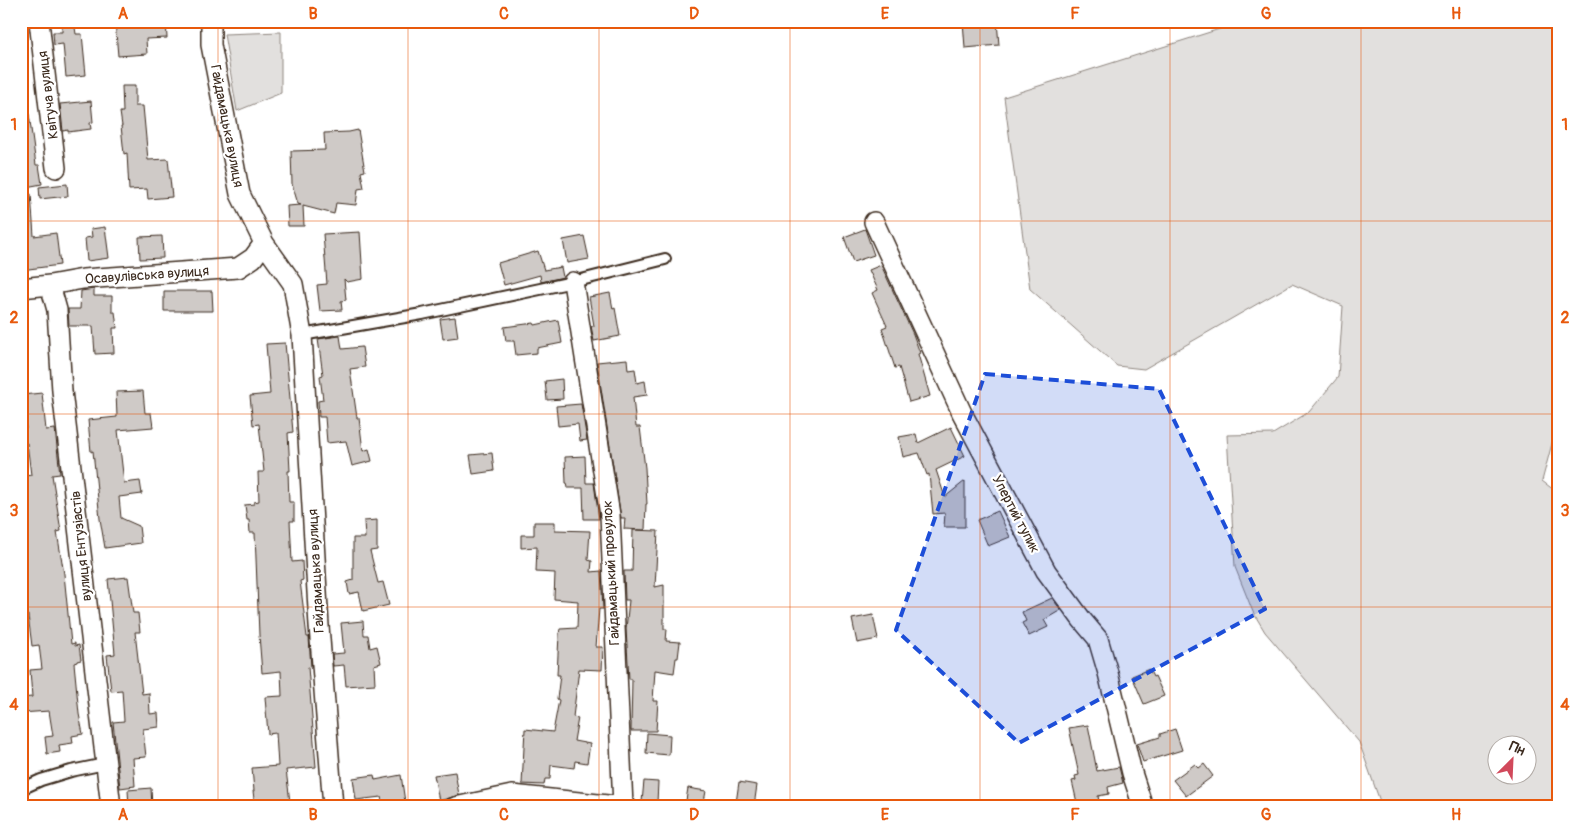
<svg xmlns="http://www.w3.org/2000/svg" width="1579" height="828" font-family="Pangolin,sans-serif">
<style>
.green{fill:#e2e0de;stroke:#8e857e;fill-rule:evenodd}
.building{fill:#cfcac7;stroke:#3b2a1e}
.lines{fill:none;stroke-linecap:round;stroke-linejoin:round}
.service-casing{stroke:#3b2a1e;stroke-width:14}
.minor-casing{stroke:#3b2a1e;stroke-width:22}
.service{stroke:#fff;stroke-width:10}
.minor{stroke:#fff;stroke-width:19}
.marked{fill:#1d4ed8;fill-opacity:0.2;stroke:#1d4ed8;stroke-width:4;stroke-dasharray:10 6;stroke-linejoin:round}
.grid{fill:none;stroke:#e8590c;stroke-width:1;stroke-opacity:0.55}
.labels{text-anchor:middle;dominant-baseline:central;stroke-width:4.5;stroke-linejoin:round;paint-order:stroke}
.street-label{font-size:14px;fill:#3b2a1e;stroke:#fff}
.neatline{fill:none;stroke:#e8590c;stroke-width:2}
.grid-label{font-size:16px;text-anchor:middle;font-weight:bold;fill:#e8590c}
</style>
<rect width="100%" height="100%" fill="#fff"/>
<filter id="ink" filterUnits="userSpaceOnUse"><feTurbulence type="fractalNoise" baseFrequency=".02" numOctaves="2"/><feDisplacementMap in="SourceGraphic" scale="10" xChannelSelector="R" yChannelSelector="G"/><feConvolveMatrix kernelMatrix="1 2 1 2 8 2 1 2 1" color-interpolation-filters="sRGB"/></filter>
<g filter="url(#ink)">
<path class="green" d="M 1245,21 L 1558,21 L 1558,421 L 1542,481 L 1558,493 L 1558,807 L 1382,807 L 1359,742 L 1265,632 L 1253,612 L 1235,567 L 1227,435 L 1273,434 L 1309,412 L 1338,377 L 1343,306 L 1292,284 L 1144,369 L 1117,366 L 1030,289 L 1004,97 ZM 1496,746 L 1526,746 L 1526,776 L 1496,776 Z
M 281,32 L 281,93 L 237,111 L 224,34 Z"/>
<path class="building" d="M 62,21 L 74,21 L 76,34 L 82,34 L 86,75 L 66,77 L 63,44 L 54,45 L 53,32 L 62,32 Z
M 115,21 L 166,21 L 167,38 L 146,39 L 147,54 L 118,56 Z
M 963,21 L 997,21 L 999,45 L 965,48 Z
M 122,86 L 135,86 L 135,106 L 143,106 L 148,160 L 168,159 L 172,197 L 148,199 L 147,189 L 129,190 L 127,153 L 124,154 L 121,126 L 122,126 L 120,112 L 123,112 Z
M 91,101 L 93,122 L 90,123 L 91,129 L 68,132 L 68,130 L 63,131 L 60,104 Z
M 29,114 L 36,165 L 39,165 L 42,184 L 26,187 L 26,184 L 21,185 L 21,115 Z
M 358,130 L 365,171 L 361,172 L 364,188 L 358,189 L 356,205 L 336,203 L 334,214 L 303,206 L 304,226 L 288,226 L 287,206 L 301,205 L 298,204 L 292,184 L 291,151 L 325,150 L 324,133 L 349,132 Z
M 67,184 L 68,196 L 40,199 L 39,187 Z
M 21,194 L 31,194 L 34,236 L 56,233 L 60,265 L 21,270 Z
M 105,227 L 109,258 L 87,261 L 85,238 L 92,237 L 91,229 Z
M 865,229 L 874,255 L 853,262 L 844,237 Z
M 360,232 L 363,279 L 347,282 L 344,279 L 346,300 L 341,301 L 342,310 L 320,311 L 317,285 L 327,284 L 323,234 Z
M 162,236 L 163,258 L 140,259 L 139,237 Z
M 584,236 L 589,259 L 567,263 L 563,240 Z
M 538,251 L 544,270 L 561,267 L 563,277 L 541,282 L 540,275 L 504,285 L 498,263 Z
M 881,265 L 913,334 L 920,353 L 918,354 L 930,396 L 909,402 L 899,367 L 895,368 L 882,328 L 887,326 L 872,293 L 878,290 L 869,270 Z
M 94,289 L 94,296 L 112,296 L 112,312 L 115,312 L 117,328 L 113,328 L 114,353 L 95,354 L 93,326 L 69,326 L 68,309 L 80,309 L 81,291 Z
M 164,291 L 212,291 L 213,311 L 164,311 Z
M 610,293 L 613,309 L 615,308 L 620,336 L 594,341 L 591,326 L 594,326 L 589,297 Z
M 455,317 L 458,337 L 443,339 L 440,319 Z
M 558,320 L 562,343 L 537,348 L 537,353 L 516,355 L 514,341 L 506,341 L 504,327 L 534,323 L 535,325 Z
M 340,336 L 342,349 L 362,347 L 365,367 L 350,369 L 357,418 L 359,418 L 363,451 L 369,449 L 372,461 L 352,466 L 346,441 L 327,443 L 325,417 L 319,417 L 318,401 L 323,400 L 320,376 L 323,375 L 318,339 Z
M 285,343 L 293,432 L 288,433 L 290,471 L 288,471 L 289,502 L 294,502 L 294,521 L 290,521 L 292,562 L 302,561 L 303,580 L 300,581 L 307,637 L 309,637 L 311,668 L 308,667 L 316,767 L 286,770 L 290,802 L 255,807 L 253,791 L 254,791 L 252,768 L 278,766 L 276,733 L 268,734 L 265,697 L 282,696 L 281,671 L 262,673 L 259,635 L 255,533 L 250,533 L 249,520 L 247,520 L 245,505 L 254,504 L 254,502 L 259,501 L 258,472 L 264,472 L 259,424 L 253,425 L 250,396 L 270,394 L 266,344 Z
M 627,359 L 628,370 L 635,369 L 637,383 L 645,381 L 647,395 L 633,397 L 636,427 L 640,427 L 645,468 L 647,504 L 646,504 L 645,530 L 624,529 L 625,518 L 621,518 L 597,362 Z
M 562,379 L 563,399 L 547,400 L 545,381 Z
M 143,391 L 145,413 L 151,413 L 153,427 L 118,430 L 124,483 L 140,481 L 142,494 L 119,497 L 121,518 L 139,526 L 141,543 L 105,548 L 100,519 L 93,451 L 91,452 L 88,420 L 117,417 L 116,392 Z
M 42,393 L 46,430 L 55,429 L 60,474 L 52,475 L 61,531 L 57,532 L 64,574 L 71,644 L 75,643 L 75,646 L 79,645 L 81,660 L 77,661 L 77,662 L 74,663 L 79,714 L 83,734 L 72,736 L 73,743 L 59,745 L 60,752 L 47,754 L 45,737 L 53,736 L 49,711 L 21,713 L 21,698 L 32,697 L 30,670 L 42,669 L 39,645 L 32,646 L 28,615 L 23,615 L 21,600 L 21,579 L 24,579 L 21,560 L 21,553 L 24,552 L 21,533 L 21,477 L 31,475 L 27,443 L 21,444 L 21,430 L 26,429 L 22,395 Z
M 581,404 L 587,440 L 580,441 L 578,424 L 558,426 L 556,406 Z
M 951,427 L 965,456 L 936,470 L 945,497 L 965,481 L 965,527 L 944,527 L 945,513 L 933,514 L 929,474 L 927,475 L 919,453 L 903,457 L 899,437 L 916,434 L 918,443 Z
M 492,453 L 494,471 L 473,474 L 470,455 Z
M 585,456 L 586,483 L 594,483 L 599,519 L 584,519 L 583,488 L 568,488 L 567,483 L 566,483 L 565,457 Z
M 998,511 L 1010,537 L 988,546 L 977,520 Z
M 377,520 L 377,550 L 370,551 L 378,583 L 383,582 L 389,605 L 363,611 L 359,592 L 349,594 L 347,582 L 353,580 L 353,538 L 365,538 L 364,521 Z
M 534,522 L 555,522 L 555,530 L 590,531 L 588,560 L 592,561 L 591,572 L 601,571 L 603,609 L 599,609 L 596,647 L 603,647 L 602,670 L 579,669 L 573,717 L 578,718 L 574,741 L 590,744 L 587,763 L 575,761 L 574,768 L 551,765 L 550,779 L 545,779 L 544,785 L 522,784 L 525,729 L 553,732 L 559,700 L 557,699 L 560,675 L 557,675 L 559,634 L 560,629 L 577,628 L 578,601 L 554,599 L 555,573 L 536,572 L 537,547 L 521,548 L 521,535 L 534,535 Z
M 633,530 L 658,531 L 655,587 L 664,585 L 664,629 L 667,629 L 666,641 L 680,642 L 678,658 L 676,658 L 674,673 L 655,670 L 653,701 L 658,701 L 656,731 L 631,731 L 632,679 L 629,679 L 626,629 L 629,600 L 625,600 L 624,571 L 632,571 Z
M 128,577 L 133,613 L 138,613 L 140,632 L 135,632 L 142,694 L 149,693 L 150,714 L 158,713 L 159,727 L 143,729 L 146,757 L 133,758 L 135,786 L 120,788 L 113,722 L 124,721 L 122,690 L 111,691 L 107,655 L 115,654 L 108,579 Z
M 1052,598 L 1061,610 L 1044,620 L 1048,627 L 1029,636 L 1022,623 L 1026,621 L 1022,612 Z
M 873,615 L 878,639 L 857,643 L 852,619 Z
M 363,621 L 364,635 L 368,635 L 370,648 L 377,646 L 381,663 L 374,665 L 375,684 L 346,686 L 344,665 L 333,666 L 332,654 L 344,653 L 341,623 Z
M 1149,669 L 1153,677 L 1155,676 L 1164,696 L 1144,704 L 1132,676 Z
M 1088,725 L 1097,771 L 1119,767 L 1123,783 L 1108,787 L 1109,794 L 1098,796 L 1100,807 L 1078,807 L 1072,781 L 1076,780 L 1075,776 L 1079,775 L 1069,728 Z
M 1175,729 L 1182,750 L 1143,762 L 1137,744 L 1160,737 L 1160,734 Z
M 647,733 L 670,735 L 669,755 L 646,753 Z
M 1195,764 L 1199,768 L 1204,764 L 1213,776 L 1186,796 L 1173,780 Z
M 455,772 L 459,795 L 439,801 L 434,775 Z
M 374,775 L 375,780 L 401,775 L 405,802 L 383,805 L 381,797 L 356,800 L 353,778 Z
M 644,781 L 658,782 L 657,803 L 642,802 Z
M 739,782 L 757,785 L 754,806 L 736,803 Z
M 151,788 L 152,807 L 129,807 L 128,790 Z
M 688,788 L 706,791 L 703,807 L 685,807 Z"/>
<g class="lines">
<defs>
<path id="service" d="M 302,335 L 422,314 L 573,282 L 665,259
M 21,789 L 41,780 L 71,771 L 105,764"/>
<path id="minor" d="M 39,21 L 56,168
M 211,21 L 211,45 L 240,194 L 264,243 L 293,284 L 302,335 L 319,626 L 333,807
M 874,222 L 962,413 L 1046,571 L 1082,620 L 1098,639 L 1108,673 L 1132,773 L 1143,807
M 573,282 L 610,515 L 623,806
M 50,285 L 57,310 L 62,391 L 111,807
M 21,288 L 50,285 L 83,279 L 238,268 L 253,258 L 264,243
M 455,807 L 512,795 L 627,807"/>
</defs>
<use href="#service" class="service-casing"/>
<use href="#minor" class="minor-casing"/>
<use href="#service" class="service"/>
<use href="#minor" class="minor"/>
</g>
</g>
<path class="marked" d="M 985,374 L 1159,389 L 1265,609 L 1019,743 L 896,630 Z"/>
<path class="grid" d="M 218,21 L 218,807M 408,21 L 408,807M 599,21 L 599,807M 790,21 L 790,807M 980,21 L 980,807M 1170,21 L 1170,807M 1361,21 L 1361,807M 21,221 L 1558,221M 21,414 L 1558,414M 21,607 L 1558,607"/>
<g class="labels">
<g class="street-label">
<text transform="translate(48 95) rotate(-97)">Квітуча вулиця</text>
<text transform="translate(227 126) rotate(79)">Гайдамацька вулиця</text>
<text transform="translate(147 275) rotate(-4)">Осавулівська вулиця</text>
<text transform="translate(1016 514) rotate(62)">Упертий тупик</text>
<text transform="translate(81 546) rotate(-96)">вулиця Ентузіастів</text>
<text transform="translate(316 571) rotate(-93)">Гайдамацька вулиця</text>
<text transform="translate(611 573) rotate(-93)">Гайдамацький провулок</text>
</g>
</g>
<rect width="1579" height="828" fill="none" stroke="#fff" stroke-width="55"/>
<g transform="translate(1512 760) rotate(24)"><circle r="24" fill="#ffffff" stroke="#b1aaa5"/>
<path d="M0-4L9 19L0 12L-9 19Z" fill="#d1495b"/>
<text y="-8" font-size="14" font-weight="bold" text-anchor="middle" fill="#3b2a1e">Пн</text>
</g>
<rect x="28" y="28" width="1524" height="772" class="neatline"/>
<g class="grid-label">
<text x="123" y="19">A</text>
<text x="313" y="19">B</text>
<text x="504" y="19">C</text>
<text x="694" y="19">D</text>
<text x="885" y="19">E</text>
<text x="1075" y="19">F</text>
<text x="1266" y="19">G</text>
<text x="1456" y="19">H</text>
<text x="14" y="130">1</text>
<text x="1565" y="130">1</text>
<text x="14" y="323">2</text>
<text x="1565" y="323">2</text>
<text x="14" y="516">3</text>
<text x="1565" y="516">3</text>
<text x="14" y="710">4</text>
<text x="1565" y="710">4</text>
<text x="123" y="820">A</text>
<text x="313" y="820">B</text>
<text x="504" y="820">C</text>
<text x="694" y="820">D</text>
<text x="885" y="820">E</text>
<text x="1075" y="820">F</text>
<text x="1266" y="820">G</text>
<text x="1456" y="820">H</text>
</g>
</svg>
